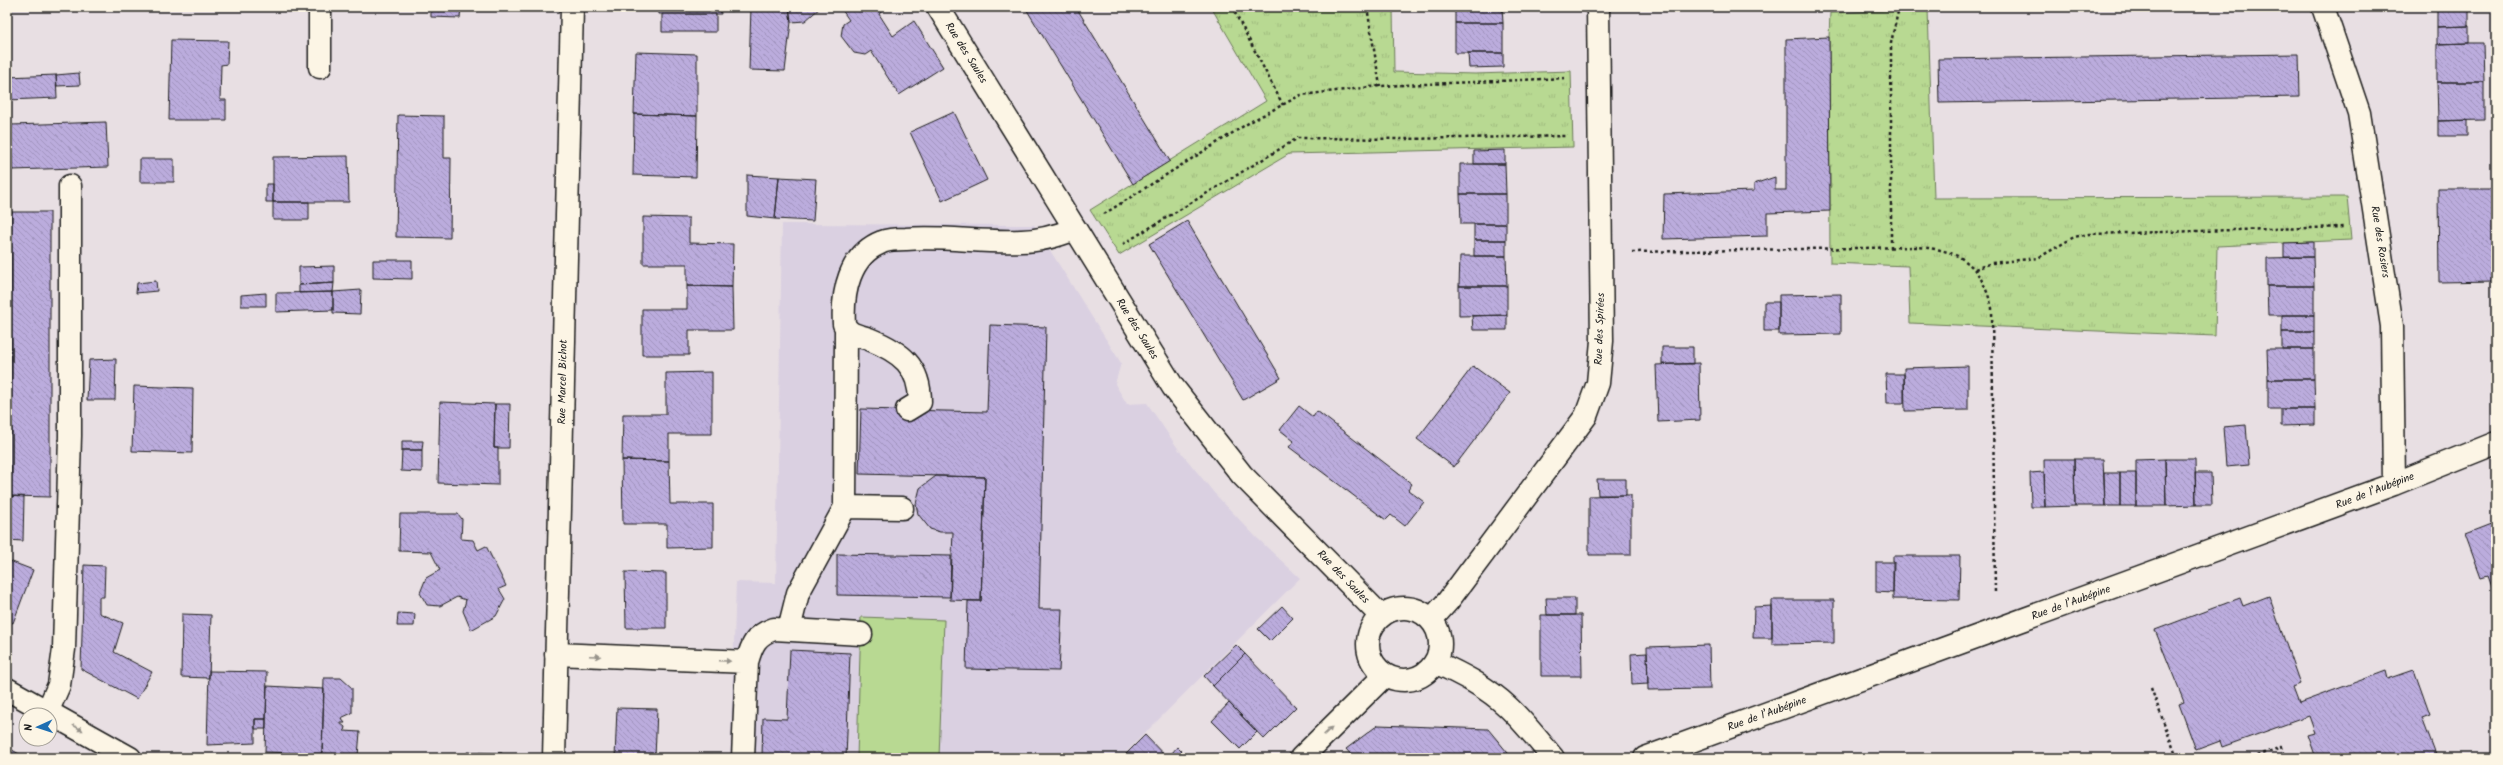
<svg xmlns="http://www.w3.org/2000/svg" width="2503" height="765" font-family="Kalam,sans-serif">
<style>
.built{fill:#dad0e1}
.grass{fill:#b8d992;stroke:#6a7a57}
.park{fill:url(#park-tufts);stroke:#6a7a57}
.building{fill:url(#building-back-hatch);stroke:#1c1c1c}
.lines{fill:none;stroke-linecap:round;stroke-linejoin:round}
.lane-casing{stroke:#1c1c1c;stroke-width:25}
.street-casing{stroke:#1c1c1c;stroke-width:25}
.path{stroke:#1c1c1c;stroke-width:2.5;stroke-dasharray:3 3;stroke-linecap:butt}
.lane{stroke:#fcf5e5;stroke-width:22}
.street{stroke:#fcf5e5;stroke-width:22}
.oneway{fill:#97938b}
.labels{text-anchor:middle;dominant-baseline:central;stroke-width:3;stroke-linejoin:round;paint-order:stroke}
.street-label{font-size:11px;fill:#1c1c1c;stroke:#fcf5e5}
</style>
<defs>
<pattern id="park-tufts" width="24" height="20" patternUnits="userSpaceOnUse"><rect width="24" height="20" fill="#b8d992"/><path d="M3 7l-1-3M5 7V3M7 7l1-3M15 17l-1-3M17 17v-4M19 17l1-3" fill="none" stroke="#9eba7d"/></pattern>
<pattern id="building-back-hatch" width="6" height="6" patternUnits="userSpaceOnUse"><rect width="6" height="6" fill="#bbacdd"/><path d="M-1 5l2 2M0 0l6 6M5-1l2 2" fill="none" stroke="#a093bd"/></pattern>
</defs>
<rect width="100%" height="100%" fill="#e8dfe3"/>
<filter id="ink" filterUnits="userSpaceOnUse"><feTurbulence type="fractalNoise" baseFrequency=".025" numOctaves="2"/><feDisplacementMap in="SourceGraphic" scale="8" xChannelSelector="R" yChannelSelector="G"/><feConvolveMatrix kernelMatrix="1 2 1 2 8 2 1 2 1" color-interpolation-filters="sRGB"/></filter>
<g filter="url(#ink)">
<path class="built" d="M 782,224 L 1034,225 L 1121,363 L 1115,384 L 1127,404 L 1147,403 L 1179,450 L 1215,494 L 1256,537 L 1300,578 L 1120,758 L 730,758 L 736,582 L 776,583 Z"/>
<path class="grass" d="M 861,617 L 944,620 L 939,758 L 857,758 Z"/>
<path class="park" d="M 1211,7 L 1393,7 L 1394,72 L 1475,74 L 1571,71 L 1573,147 L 1289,154 L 1119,255 L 1090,210 L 1266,101 Z
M 1928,9 L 1934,198 L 2347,197 L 2351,240 L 2217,246 L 2215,336 L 1910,323 L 1908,266 L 1830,263 L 1829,37 L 1830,13 Z"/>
<path class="building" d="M 431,7 L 461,7 L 460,18 L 431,17 Z
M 659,7 L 720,7 L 721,14 L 659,14 Z
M 720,7 L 732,7 L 732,11 L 720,10 Z
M 751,7 L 789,7 L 791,22 L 785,71 L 749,70 Z
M 789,7 L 821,7 L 805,21 L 791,22 Z
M 840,7 L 887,7 L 879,14 L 893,36 L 914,21 L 943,67 L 899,95 L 871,51 L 865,55 L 854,53 L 841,36 L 843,24 L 849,20 Z
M 1025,7 L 1076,7 L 1170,161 L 1133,184 Z
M 1455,7 L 1502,7 L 1503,23 L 1455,23 Z
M 2437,7 L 2484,7 L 2484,9 L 2437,9 Z
M 2437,9 L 2469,9 L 2469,26 L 2437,27 Z
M 662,14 L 716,14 L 716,32 L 662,32 Z
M 1455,23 L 1503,23 L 1503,53 L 1455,53 Z
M 2469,26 L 2469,43 L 2437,44 L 2437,27 Z
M 1829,37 L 1830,211 L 1767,213 L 1767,236 L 1663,239 L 1664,194 L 1754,191 L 1754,184 L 1775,177 L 1775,190 L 1786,190 L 1786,39 Z
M 171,40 L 228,41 L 227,64 L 221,65 L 220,100 L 226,100 L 226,120 L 169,120 Z
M 2469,43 L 2483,43 L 2484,82 L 2437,82 L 2437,44 Z
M 636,52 L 697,54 L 697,116 L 634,114 Z
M 1468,53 L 1503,53 L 1503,67 L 1469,68 Z
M 2299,54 L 2300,97 L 1939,103 L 1938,59 Z
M 79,73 L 80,85 L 57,86 L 56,75 Z
M 56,75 L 57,98 L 7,100 L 7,77 Z
M 2437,82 L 2484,82 L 2484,120 L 2438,121 Z
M 954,112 L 987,180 L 942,201 L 910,132 Z
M 634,114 L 697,116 L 696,177 L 633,175 Z
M 398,115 L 444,116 L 444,158 L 451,158 L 450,238 L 396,237 Z
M 2467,120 L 2467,136 L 2438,136 L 2438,121 Z
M 106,122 L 108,167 L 12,170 L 11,125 Z
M 1505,150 L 1505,164 L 1474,164 L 1474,151 Z
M 348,156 L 349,202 L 273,202 L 273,157 Z
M 140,159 L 174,159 L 174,182 L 140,182 Z
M 1460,164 L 1505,164 L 1506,194 L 1460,194 Z
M 747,175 L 779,177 L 775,219 L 747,216 Z
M 779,177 L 816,179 L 813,221 L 775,219 Z
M 266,184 L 273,184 L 273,202 L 266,202 Z
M 2438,189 L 2496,189 L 2496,281 L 2439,282 Z
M 1460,194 L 1506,194 L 1506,224 L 1461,224 Z
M 273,202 L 309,202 L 309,220 L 273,220 Z
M 11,212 L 50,212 L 50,497 L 11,496 Z
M 643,217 L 689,218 L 689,243 L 733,244 L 732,287 L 687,286 L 687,264 L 643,264 Z
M 1187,221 L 1281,378 L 1243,400 L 1149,244 Z
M 1474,224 L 1506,224 L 1506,240 L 1474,240 Z
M 1474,240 L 1506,240 L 1506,256 L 1474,256 Z
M 2313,242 L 2313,257 L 2284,257 L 2284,243 Z
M 1460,256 L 1506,256 L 1507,286 L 1459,286 Z
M 2313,257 L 2314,286 L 2267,286 L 2267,258 Z
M 373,260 L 412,260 L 412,279 L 373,278 Z
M 334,266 L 334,283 L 299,285 L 299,267 Z
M 156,281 L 157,291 L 136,293 L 137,283 Z
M 334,283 L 333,292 L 299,293 L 299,285 Z
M 687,286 L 732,287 L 733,330 L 689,330 L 689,355 L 642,355 L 642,309 L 687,309 Z
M 1459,286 L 1507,286 L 1507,315 L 1459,316 Z
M 2267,286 L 2314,286 L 2314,315 L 2268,315 Z
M 361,290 L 360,314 L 333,313 L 333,292 Z
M 333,292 L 333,310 L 276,312 L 276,293 Z
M 266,293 L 266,306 L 241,306 L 241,295 Z
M 1841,294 L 1841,334 L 1779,335 L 1779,295 Z
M 1764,302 L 1779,302 L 1779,331 L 1764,331 Z
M 1507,315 L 1507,330 L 1473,330 L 1472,316 Z
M 2282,315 L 2314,315 L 2314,332 L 2282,332 Z
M 990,325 L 1046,327 L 1039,609 L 1062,609 L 1059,671 L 966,669 L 968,601 L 981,601 L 985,477 L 859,474 L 861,409 L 987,412 Z
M 2282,332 L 2314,332 L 2314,349 L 2282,349 Z
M 1662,347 L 1693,347 L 1693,364 L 1662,364 Z
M 2267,349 L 2314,349 L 2314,379 L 2268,379 Z
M 116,359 L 115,400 L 87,400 L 89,360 Z
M 1699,363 L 1700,420 L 1658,422 L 1656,365 Z
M 1473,366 L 1510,393 L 1454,467 L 1417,439 Z
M 1968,366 L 1968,410 L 1905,411 L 1904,368 Z
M 712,372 L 712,434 L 669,434 L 669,461 L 622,460 L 623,414 L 666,414 L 666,373 Z
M 1886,374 L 1904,374 L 1904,403 L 1887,403 Z
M 2268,379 L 2314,379 L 2315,409 L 2268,409 Z
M 134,386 L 193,388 L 192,453 L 132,451 Z
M 440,402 L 495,404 L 494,448 L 498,448 L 498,485 L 438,483 Z
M 495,404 L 510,404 L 509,448 L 494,448 Z
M 1299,406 L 1313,417 L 1317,411 L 1412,484 L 1408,490 L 1424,502 L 1405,526 L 1391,515 L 1386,520 L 1289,447 L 1294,441 L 1280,430 Z
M 2281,409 L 2315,409 L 2315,425 L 2281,426 Z
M 2246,425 L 2249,465 L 2226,467 L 2223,427 Z
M 402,441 L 423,441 L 422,450 L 402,450 Z
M 402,450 L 422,450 L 422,472 L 401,471 Z
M 2044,459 L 2074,459 L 2075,506 L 2045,507 Z
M 2074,459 L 2103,459 L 2105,506 L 2075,506 Z
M 2165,459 L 2195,459 L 2196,505 L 2166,506 Z
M 2165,459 L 2166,506 L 2136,506 L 2136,460 Z
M 622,460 L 669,461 L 670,504 L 713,504 L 713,547 L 667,548 L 667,524 L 623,524 Z
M 2044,472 L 2045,507 L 2031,507 L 2030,473 Z
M 2104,473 L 2120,473 L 2120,506 L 2105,506 Z
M 2120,473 L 2136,473 L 2136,506 L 2120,506 Z
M 2195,473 L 2211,473 L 2212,505 L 2196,505 Z
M 936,476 L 985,477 L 981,601 L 950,600 L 953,532 L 940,532 L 930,529 L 918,514 L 916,504 L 920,488 Z
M 1597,479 L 1626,479 L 1626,495 L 1598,495 Z
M 1626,495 L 1631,495 L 1631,555 L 1589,555 L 1589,496 Z
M 7,496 L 24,497 L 23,541 L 7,540 Z
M 400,514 L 458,514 L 462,519 L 461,539 L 473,540 L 478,550 L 486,546 L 506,586 L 499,589 L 505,599 L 496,616 L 471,630 L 463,611 L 466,600 L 457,597 L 440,606 L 427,605 L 420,593 L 426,578 L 440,570 L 431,552 L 399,551 Z
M 2496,522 L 2496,598 L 2488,576 L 2481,578 L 2465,534 Z
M 837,554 L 951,556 L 950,597 L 837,595 Z
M 1893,556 L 1960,556 L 1959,600 L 1893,599 Z
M 7,560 L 33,570 L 13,623 L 7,621 Z
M 1876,562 L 1894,562 L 1893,593 L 1876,592 Z
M 84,565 L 105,566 L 104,597 L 99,597 L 99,613 L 123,623 L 114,652 L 152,672 L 137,699 L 81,669 Z
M 625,572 L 666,573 L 666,628 L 626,628 Z
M 2269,596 L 2300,684 L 2293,687 L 2299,703 L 2386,671 L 2388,679 L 2414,670 L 2430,715 L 2422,718 L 2437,758 L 2316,758 L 2308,735 L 2315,733 L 2309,716 L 2222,747 L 2220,741 L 2196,750 L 2179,704 L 2184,702 L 2155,630 L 2240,598 L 2243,606 Z
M 1546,598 L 1575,598 L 1575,615 L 1547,615 Z
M 1772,600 L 1834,600 L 1834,643 L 1772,644 Z
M 1282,606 L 1293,618 L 1270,641 L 1258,629 Z
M 1772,606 L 1772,638 L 1753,638 L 1754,607 Z
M 398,613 L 415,614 L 414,626 L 397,626 Z
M 182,614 L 211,615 L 209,678 L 181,677 Z
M 1541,615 L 1581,615 L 1582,676 L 1541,676 Z
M 1236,645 L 1245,654 L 1213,686 L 1204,676 Z
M 1709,645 L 1710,689 L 1648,690 L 1647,647 Z
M 790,650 L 850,653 L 846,758 L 762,757 L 763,718 L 787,719 Z
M 1647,653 L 1648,684 L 1632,685 L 1631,654 Z
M 1245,654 L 1296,707 L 1264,739 L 1213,686 Z
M 209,671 L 267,672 L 266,719 L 255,719 L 255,743 L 207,745 Z
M 324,678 L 341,678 L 352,688 L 352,713 L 341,718 L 345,723 L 340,723 L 345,727 L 344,731 L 360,732 L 358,756 L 382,758 L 330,758 L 330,755 L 322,754 Z
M 267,686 L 324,689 L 322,754 L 265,752 Z
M 1229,703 L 1257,732 L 1240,749 L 1212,721 Z
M 617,708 L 657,709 L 655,758 L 615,758 Z
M 255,719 L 266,719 L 266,729 L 255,729 Z
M 1378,725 L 1488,729 L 1512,758 L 1354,758 L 1346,749 Z
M 1145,735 L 1167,758 L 1168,758 L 1122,758 Z
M 7,747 L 26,758 L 7,758 Z
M 1177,747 L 1188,758 L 1168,758 Z
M 467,752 L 502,753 L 502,758 L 467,758 Z"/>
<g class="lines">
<defs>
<path id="lane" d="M 907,410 L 920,402 C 920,366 901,352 869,339 C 859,335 849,336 844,324 C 842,293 849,255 882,242 C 889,239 898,239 906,239 C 944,236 983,243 1021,241 C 1040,241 1057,236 1075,229
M 845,507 L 902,508
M 789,629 L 798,593 L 845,507 L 846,330
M 556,654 L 747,662 L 743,758
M 747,662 C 752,644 756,635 774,629 L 861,634
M 48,710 L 59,685 L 64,649 L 70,436 L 70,186"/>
<path id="street" d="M 320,7 L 320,67
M 938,7 L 1173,387 L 1242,475 L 1381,616
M 2323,7 L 2359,113 L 2392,326 L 2394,484
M1368 644a36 36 0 1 1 72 0a36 36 0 1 1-72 0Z
M 1431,620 L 1448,601 L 1586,416 L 1598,383 L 1602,341 L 1598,7
M 1435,662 C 1461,674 1487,687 1508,707 C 1524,722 1539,741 1553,758
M 7,689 L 130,758
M 554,758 L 572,7
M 1301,758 L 1385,675
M 1645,758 L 2394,484 L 2496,443"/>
</defs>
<use href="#lane" class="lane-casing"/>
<use href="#street" class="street-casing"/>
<path class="path" d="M 1232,7 L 1283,105
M 1367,7 L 1380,86
M 1104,214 L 1250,122 L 1301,95 L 1380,86 L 1567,78
M 1123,244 L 1298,138 L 1404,139 L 1568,136
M 1891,248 L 1891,43 L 1899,7
M 1632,252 L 1916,247 C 1961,249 1981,265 1992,308 L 1995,595
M 1975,269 L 1992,263 L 2038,258 L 2074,237 L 2089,234 L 2345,227
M 2151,688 L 2177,758
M 2252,758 L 2281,747 L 2285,758"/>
<use href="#lane" class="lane"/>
<use href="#street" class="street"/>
</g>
<defs><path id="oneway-solid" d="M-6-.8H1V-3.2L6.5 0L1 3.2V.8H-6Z"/></defs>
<g class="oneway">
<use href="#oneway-solid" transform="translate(595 656) rotate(2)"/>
<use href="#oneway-solid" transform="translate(725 661) rotate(2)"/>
<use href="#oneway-solid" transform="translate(78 728) rotate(30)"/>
<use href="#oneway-solid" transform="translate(1328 731) rotate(-44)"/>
</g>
</g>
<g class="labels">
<g class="street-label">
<text transform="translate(966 53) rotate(58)">Rue des Saules</text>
<text transform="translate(2380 242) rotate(81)">Rue des Rosiers</text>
<text transform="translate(1137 329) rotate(58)">Rue des Saules</text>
<text transform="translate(1600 329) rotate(-88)">Rue des Spirées</text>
<text transform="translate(563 382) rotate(-89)">Rue Marcel Bichot</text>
<text transform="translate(2375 491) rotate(-21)">Rue de l’Aubépine</text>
<text transform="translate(1343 577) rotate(46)">Rue des Saules</text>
<text transform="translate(2071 603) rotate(-20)">Rue de l’Aubépine</text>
<text transform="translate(1767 714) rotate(-20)">Rue de l’Aubépine</text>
</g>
</g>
<rect width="2503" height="765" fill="none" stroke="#fcf5e5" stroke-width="24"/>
<rect x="12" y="12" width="2479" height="741" fill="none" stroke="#1c1c1c" stroke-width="1.5" filter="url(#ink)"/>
<g transform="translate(38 727) rotate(267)"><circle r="19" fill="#fcf5e5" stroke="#a29e95"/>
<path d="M0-3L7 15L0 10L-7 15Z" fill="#1f6fb2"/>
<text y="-6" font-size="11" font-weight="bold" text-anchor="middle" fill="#1c1c1c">N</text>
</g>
</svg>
